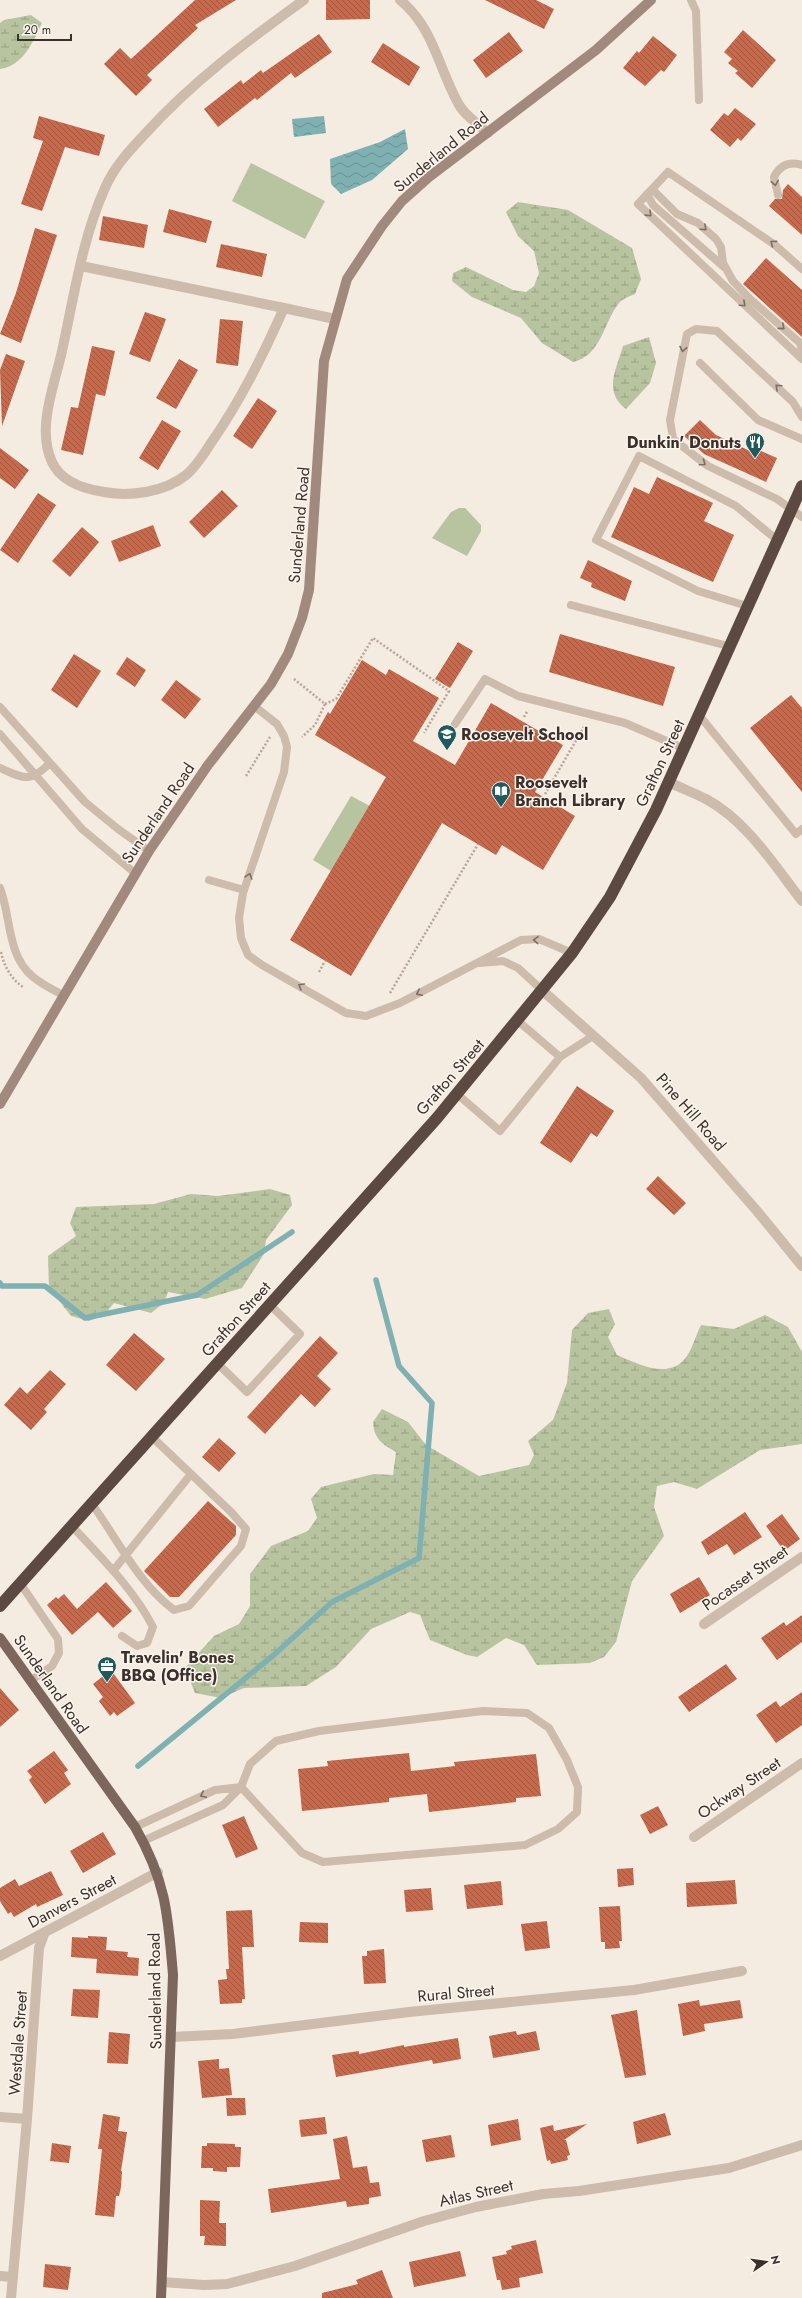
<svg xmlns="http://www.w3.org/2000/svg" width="802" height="2298" font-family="Jost,sans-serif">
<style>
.green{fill:#b8c4a0}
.wetland{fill:url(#wetland-marsh)}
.water{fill:url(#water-waves)}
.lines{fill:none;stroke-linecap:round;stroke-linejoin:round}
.stream{stroke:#7fb0b2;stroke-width:5.5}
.building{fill:url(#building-back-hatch)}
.path{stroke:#b9a596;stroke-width:2.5;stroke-dasharray:2 2;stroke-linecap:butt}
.lane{stroke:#cdbbac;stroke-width:8}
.street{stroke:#cdbbac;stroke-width:10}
.secondary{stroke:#a18a7d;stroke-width:10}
.primary{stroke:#7d675c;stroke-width:10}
.highway{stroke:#5c4a42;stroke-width:12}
.oneway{stroke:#7d6f65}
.labels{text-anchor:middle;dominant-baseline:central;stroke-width:3;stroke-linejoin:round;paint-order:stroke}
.street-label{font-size:16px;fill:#3b302b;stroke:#fbf5ee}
.poi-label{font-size:16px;font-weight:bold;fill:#3b302b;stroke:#fbf5ee;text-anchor:start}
</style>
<defs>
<pattern id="wetland-marsh" width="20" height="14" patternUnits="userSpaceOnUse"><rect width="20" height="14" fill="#b8c4a0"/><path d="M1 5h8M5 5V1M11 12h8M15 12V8" fill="none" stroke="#97a083"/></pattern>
<pattern id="water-waves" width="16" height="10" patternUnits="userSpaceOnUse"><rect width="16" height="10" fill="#7fb0b2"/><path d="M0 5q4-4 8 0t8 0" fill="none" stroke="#699091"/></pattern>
<pattern id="building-back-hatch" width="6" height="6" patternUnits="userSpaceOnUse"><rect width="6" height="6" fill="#c8694b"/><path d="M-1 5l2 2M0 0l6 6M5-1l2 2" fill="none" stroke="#a4573f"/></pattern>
</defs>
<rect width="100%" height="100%" fill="#f4ebe1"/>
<path class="green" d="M 251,163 L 325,201 L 305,239 L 232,201 Z
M 459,508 L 465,508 L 481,525 L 481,531 L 467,556 L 432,538 L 451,512 Z
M 351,796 L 370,806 L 331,871 L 313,860 Z"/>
<path class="wetland" d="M 31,15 L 42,23 C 33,42 23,66 0,69 L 0,23 L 4,20 Z
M 518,202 L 568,210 L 632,248 L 641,279 L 635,294 C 630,296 622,299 619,303 C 603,323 602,355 573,362 L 542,343 L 521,318 L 472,297 L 452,281 L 453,273 L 466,267 L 513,290 L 526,292 L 534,286 L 539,273 L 534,251 L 518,236 L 506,212 Z
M 649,337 L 656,363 L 650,383 L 626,409 C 603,392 616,370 623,346 Z
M 270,1189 L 290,1195 L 292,1205 L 266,1240 L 264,1254 L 242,1288 L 205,1299 L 168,1292 L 164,1303 L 151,1313 L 114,1303 L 104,1315 L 89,1321 L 71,1316 L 49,1288 L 48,1256 L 76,1236 L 70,1223 L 76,1207 L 154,1204 L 191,1194 L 218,1196 Z
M 609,1309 L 615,1324 L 608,1337 L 617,1355 C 638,1364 670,1381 687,1356 C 693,1347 696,1335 701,1325 L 734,1329 L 765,1315 L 788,1327 L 802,1352 L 802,1444 L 760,1450 L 697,1489 L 674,1482 L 657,1486 L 654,1507 L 664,1536 L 632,1581 L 616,1642 L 604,1657 L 590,1663 L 537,1665 L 524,1645 L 506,1638 L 477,1657 L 467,1655 L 430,1640 L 420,1615 L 410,1612 L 371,1629 L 336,1667 L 306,1686 L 244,1688 L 221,1698 L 195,1693 L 185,1668 L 214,1636 L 239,1624 L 250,1606 L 250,1574 L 271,1546 L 308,1531 L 317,1518 L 311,1499 L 321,1487 L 374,1474 L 393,1475 L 396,1452 C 382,1444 374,1439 373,1422 L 382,1409 L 408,1422 L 426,1445 L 479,1476 L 529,1465 L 534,1455 L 528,1441 L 553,1420 L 567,1383 L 572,1330 L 588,1313 Z"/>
<path class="water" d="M 324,116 L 326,133 L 294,137 L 292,119 Z
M 405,129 L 408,149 L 372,180 L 341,194 L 331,184 L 330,159 L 380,142 Z"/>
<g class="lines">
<path class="stream" d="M 0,1283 L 2,1286 L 45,1286 L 85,1318 L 197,1295 L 292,1232
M 138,1766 L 275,1654 L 332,1602 L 419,1558 L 432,1403 L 399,1366 L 376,1280"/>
</g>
<path class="building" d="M 195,0 L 236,0 L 195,25 L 198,28 L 147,75 L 152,80 L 136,96 L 104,64 L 120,48 L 131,59 Z
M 326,0 L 370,0 L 370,19 L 326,20 Z
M 485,0 L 536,0 L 554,9 L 544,29 Z
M 743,30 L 776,60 L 752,88 L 735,73 L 738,71 L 728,63 L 732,59 L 724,52 Z
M 509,32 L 523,51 L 486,78 L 473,60 Z
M 319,34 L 332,52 L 295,78 L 291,73 L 257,100 L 255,98 L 218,127 L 204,109 L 241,80 L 243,84 L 261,70 L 263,73 Z
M 653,36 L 677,55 L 664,72 L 661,70 L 645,86 L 623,68 L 637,51 L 639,53 Z
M 383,43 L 420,67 L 409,86 L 371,62 Z
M 735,108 L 756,124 L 741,141 L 738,138 L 730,147 L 710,130 L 724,113 L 728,116 Z
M 39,116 L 105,135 L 99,156 L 65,147 L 42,211 L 21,204 L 43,141 L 33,138 Z
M 788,184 L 802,197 L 802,235 L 769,206 L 775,199 L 782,199 L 783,190 Z
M 169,209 L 212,221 L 206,243 L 163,232 Z
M 103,216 L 148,225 L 144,248 L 99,240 Z
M 35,228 L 57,235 L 21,343 L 0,334 L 16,293 Z
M 221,244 L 267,254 L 262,277 L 216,267 Z
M 766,258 L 802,290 L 802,337 L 743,284 Z
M 145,312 L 166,319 L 150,362 L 129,354 Z
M 220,319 L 243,321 L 238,366 L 216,363 Z
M 92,346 L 115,351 L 105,396 L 96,394 L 83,455 L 61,450 L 71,407 L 78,408 Z
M 6,354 L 25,361 L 2,426 L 0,370 Z
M 179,359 L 198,370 L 176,409 L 156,398 Z
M 258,398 L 277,411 L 252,449 L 233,436 Z
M 162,420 L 181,431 L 158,470 L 139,458 Z
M 700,420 L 716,435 L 750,451 L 752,447 L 777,458 L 766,482 L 704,454 L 684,436 Z
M 0,448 L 29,470 L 15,489 L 0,478 Z
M 657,477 L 713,503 L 704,521 L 734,535 L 713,582 L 611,537 L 634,487 L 649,494 Z
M 222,490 L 238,506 L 204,538 L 189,522 Z
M 38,493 L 56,505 L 18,563 L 0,550 Z
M 153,525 L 161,546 L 119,562 L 111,541 Z
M 82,527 L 99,542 L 70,577 L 52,561 Z
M 588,560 L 632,581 L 625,601 L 591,587 L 592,583 L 580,578 Z
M 560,634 L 675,667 L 663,706 L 549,672 Z
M 458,642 L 473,651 L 450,688 L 435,679 Z
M 74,654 L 101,671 L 77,708 L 51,690 Z
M 127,657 L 146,670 L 135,687 L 116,674 Z
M 362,660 L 386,675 L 389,669 L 439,698 L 413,741 L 455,765 L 491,703 L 563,745 L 535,792 L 575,816 L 543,870 L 502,845 L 496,855 L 442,823 L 351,976 L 290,940 L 386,777 L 315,735 L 328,712 L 330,714 Z
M 176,680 L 201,699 L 185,719 L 161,700 Z
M 791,695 L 802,708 L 802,792 L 750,728 Z
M 577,1086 L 614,1111 L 597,1137 L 591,1133 L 571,1163 L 540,1143 Z
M 658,1176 L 686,1203 L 674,1215 L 646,1189 Z
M 134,1333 L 165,1359 L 136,1391 L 106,1365 Z
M 320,1336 L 338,1353 L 317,1376 L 331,1389 L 315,1407 L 301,1394 L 265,1434 L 247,1417 Z
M 50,1370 L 66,1384 L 44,1409 L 47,1412 L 31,1430 L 4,1405 L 20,1387 L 27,1394 Z
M 219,1438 L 236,1453 L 219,1472 L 202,1457 Z
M 208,1501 L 236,1526 L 236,1535 L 179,1597 L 170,1597 L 144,1571 Z
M 745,1512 L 762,1537 L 734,1555 L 727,1544 L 708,1555 L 701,1542 Z
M 782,1514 L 800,1539 L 784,1551 L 766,1526 Z
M 699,1577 L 710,1595 L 680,1613 L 670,1594 Z
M 106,1582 L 132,1611 L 113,1628 L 98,1612 L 72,1635 L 47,1605 L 56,1597 L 58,1599 L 64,1594 L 77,1609 Z
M 802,1615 L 802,1642 L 777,1660 L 761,1638 L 784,1622 L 786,1626 Z
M 726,1664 L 737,1679 L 689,1712 L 678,1697 Z
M 111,1670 L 135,1703 L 117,1716 L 114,1712 L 110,1716 L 99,1701 L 103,1697 L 93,1684 Z
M 0,1688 L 19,1710 L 0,1727 Z
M 802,1692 L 802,1725 L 776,1743 L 756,1715 L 776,1701 L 780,1707 Z
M 54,1751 L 68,1770 L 64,1773 L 71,1784 L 45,1804 L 29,1780 L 32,1777 L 27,1771 Z
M 409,1753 L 411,1771 L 455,1766 L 454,1762 L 536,1754 L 541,1796 L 516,1798 L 516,1802 L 429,1812 L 427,1794 L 389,1798 L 389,1802 L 302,1811 L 298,1769 L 328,1766 L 327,1761 Z
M 658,1806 L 668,1825 L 650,1834 L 640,1815 Z
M 244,1816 L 258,1849 L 236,1858 L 222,1825 Z
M 103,1832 L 116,1854 L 83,1873 L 70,1851 Z
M 633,1868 L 634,1885 L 618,1887 L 617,1869 Z
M 51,1871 L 63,1895 L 37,1907 L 36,1904 L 14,1917 L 11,1912 L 8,1914 L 0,1901 L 0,1888 L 15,1879 L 19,1886 Z
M 735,1880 L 737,1904 L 687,1907 L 686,1883 Z
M 501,1881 L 503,1905 L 467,1909 L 464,1885 Z
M 431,1888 L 433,1910 L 406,1912 L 404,1890 Z
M 620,1906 L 622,1941 L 619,1941 L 620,1948 L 605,1949 L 605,1942 L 601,1942 L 599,1907 Z
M 252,1910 L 254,1947 L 242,1947 L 245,1999 L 242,1999 L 242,2003 L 220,2004 L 218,1980 L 227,1979 L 226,1969 L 229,1969 L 226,1911 Z
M 547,1921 L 550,1948 L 525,1951 L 521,1924 Z
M 300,1922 L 328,1923 L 328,1943 L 299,1942 Z
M 88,1936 L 107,1937 L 106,1950 L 128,1952 L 127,1957 L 139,1958 L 138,1976 L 96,1973 L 97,1959 L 71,1957 L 72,1937 L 88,1938 Z
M 384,1949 L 386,1983 L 364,1984 L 362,1956 L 367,1956 L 367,1951 Z
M 73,1989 L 100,1990 L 98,2018 L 71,2016 Z
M 699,2000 L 700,2006 L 740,2000 L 743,2018 L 704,2024 L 705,2031 L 683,2036 L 678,2004 Z
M 637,2010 L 646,2075 L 625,2078 L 611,2015 Z
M 516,2031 L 517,2035 L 536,2031 L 540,2050 L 493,2058 L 489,2036 Z
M 109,2032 L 130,2034 L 128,2064 L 107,2063 Z
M 458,2038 L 461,2059 L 433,2064 L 432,2060 L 336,2077 L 332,2055 L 359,2051 L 359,2054 L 404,2045 L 404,2047 Z
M 219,2059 L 219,2069 L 229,2068 L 232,2095 L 202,2098 L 198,2061 Z
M 226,2098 L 245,2098 L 246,2115 L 227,2116 Z
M 665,2113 L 671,2135 L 637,2144 L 633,2122 Z
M 103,2114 L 120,2117 L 118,2131 L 127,2132 L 121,2171 L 122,2171 L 121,2187 L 119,2196 L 116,2196 L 114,2217 L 95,2215 L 102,2149 L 98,2149 Z
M 325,2117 L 327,2134 L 301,2137 L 299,2120 Z
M 518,2119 L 521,2140 L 491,2146 L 488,2125 Z
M 587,2124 L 564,2140 L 566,2140 L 570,2155 L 567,2156 L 568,2160 L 551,2164 L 550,2160 L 547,2161 L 540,2128 L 553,2125 L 554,2131 Z
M 451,2135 L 455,2157 L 426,2162 L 422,2140 Z
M 347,2136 L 353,2168 L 367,2166 L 370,2183 L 379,2182 L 381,2196 L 369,2198 L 369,2204 L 347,2207 L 346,2201 L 271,2213 L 268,2189 L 340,2179 L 333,2139 Z
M 52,2143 L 71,2146 L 69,2163 L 50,2161 Z
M 207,2143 L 235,2144 L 235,2147 L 241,2147 L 240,2167 L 227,2167 L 227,2172 L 213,2171 L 213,2168 L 201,2168 L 202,2146 L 207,2146 Z
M 200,2200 L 220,2201 L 219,2223 L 226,2223 L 226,2246 L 204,2245 L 205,2236 L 200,2236 Z
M 536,2240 L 543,2273 L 519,2278 L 520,2287 L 502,2290 L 500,2280 L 497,2280 L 492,2257 L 507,2254 L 506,2251 L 512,2249 L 511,2246 Z
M 460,2251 L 466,2276 L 414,2287 L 409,2262 Z
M 45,2264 L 71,2267 L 68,2290 L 43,2287 Z
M 382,2270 L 393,2298 L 322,2298 L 322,2293 L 358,2284 L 356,2280 Z"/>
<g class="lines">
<path class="path" d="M 294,679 L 325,704 L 315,725 L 302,737
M 325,704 L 336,699 L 373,638 L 449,691 L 424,733
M 524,717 L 528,710
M 246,776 L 270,737
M 545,794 L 585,725
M 1,952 C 4,966 11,979 23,987
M 319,972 L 325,961
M 390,993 L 478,844"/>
<path class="lane" d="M 691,0 L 696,11 L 699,100
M 652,189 L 677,214 L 698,223 L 716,239 L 721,247 L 723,263 L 733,281 L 749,298 L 800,343 L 802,351
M 647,194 L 653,205 L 724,267
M 778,195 L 774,177 C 780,165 789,161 802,165
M 802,269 L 775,245 L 668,172 L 638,204 L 802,359
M 700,363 L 758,420 L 802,439
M 802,417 L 793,402 L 717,331 L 696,329 L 687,334 L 670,420 L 673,439 L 708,466 L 777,499 L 802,517
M 571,605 L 728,646
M 747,606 L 698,591 L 596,540 L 639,456 L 736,506 L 777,540
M 254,706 L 277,724 L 284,736 L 287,747 L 284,772 L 243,893 L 239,918 L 241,938 L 248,955 L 262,965 L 346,1013 L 366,1016 L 400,1003 L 521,940 L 539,939 L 572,953
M 0,707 L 85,802 L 118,829 L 149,851
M 699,715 L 796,834 L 802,829
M 455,724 L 485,679 L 518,696 L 625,723 L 685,749
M 0,734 L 82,829 L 136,874
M 0,768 C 25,779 30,783 50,763
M 209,880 L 244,890
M 0,888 C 11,916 7,955 32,976 C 41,984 53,990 63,995
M 480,963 L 503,961 L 518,968 L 543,991
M 560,1057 L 593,1036
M 457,1094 L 500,1131 L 560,1057 L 518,1021
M 217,1363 L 247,1392 L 300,1334 L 270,1305
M 92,1504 C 118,1540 138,1583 174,1610 L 189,1606 L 241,1546 L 246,1529 L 231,1512 L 151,1436
M 72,1526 C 101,1558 133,1588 153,1627 L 147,1643 L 137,1646 L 122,1636
M 113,1571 L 191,1474
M 20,1583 L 58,1639 L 59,1653 L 52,1666 L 30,1681
M 135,1827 L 215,1790 L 241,1787
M 143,1841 L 223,1805 L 241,1787 L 250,1764 L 276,1741 L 319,1731 L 483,1711 L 527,1713 L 549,1728 L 567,1760 L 578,1787 L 577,1812 L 558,1829 L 525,1845 L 323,1862 L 302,1853 L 241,1787"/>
<path class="street" d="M 400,0 C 434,28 438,67 458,103 C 464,115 478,124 488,133
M 81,266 L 284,308 C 263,355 241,400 211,443 C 204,454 196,467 186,475 C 165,492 130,497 104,492 C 84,489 61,482 52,462 C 36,428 55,384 62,351 C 74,297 82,239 105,188 C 114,167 129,151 145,134 C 192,82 247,41 304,0
M 284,308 L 335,319
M 669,782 C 681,788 694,793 706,799 C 747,821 774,865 802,901
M 543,991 L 641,1078 L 757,1211 L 802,1266
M 704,1624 L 802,1557
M 694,1837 L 802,1763
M 0,1956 L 158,1872
M 171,2037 L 233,2034 L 409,2012 L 634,1990 L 742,1971
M 0,2117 L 27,2119
M 0,2276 L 13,2277
M 162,2282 L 204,2285 L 227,2284 L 295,2266 L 424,2221 L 476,2207 L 543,2194 L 579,2191 L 729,2168 L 802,2145
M 11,2298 L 27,2119 L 39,1948 L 44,1934"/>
<path class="secondary" d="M 0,1104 L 149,851 L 208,765 L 271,684 L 288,654 L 302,618 L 309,590 L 324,361 L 347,279 L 382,226 L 402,201 L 429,177 L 596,50 L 651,0"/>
<path class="primary" d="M 0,1638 L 135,1827 C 166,1881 168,1914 173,1975 L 161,2298"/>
<path class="highway" d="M 0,1606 L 437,1118 L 572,953 L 610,897 L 656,810 L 802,486"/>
</g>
<defs><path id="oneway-chevron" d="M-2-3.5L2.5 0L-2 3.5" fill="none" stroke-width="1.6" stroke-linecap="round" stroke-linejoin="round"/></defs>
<g class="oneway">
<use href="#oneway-chevron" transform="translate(775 183) rotate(81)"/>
<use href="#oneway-chevron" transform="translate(649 214) rotate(44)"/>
<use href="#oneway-chevron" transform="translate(704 228) rotate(42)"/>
<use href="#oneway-chevron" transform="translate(773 243) rotate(-143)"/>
<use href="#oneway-chevron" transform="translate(743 304) rotate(43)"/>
<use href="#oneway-chevron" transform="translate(782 327) rotate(41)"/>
<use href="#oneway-chevron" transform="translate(683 349) rotate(101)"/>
<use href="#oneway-chevron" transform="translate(778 387) rotate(-137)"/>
<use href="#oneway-chevron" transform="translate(703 463) rotate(35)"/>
<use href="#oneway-chevron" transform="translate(249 876) rotate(-72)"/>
<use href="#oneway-chevron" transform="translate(536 940) rotate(-177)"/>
<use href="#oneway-chevron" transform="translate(301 986) rotate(-150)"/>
<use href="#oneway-chevron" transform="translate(419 993) rotate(153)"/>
<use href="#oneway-chevron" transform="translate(203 1795) rotate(155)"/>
</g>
<defs>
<symbol id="restaurant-pin" viewBox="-11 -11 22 30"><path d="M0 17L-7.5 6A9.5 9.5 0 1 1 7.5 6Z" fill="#1f5a5e" stroke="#fbf5ee"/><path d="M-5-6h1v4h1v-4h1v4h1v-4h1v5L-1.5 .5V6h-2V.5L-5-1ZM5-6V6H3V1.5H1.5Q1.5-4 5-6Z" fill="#fff"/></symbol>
<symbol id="school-pin" viewBox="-11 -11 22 30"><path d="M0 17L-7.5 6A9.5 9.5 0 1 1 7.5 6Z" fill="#1f5a5e" stroke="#fbf5ee"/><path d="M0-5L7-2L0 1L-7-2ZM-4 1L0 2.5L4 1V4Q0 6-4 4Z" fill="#fff"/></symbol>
<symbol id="library-pin" viewBox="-11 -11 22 30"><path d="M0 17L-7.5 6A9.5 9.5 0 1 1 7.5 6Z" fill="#1f5a5e" stroke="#fbf5ee"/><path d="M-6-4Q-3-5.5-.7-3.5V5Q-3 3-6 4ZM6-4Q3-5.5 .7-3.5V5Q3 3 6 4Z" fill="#fff"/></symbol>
<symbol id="office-pin" viewBox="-11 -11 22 30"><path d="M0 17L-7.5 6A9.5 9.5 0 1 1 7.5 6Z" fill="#1f5a5e" stroke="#fbf5ee"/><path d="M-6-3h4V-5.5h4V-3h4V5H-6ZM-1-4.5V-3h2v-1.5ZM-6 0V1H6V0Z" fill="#fff"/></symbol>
</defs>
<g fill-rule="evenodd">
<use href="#restaurant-pin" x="744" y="431" width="22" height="30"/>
<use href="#school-pin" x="436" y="723" width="22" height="30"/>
<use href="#library-pin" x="490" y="780" width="22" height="30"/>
<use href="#office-pin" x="96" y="1655" width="22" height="30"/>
</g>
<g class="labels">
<g class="street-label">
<text transform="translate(441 152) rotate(-39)">Sunderland Road</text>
<text transform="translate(299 525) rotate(-85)">Sunderland Road</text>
<text transform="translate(660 763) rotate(-65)">Grafton Street</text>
<text transform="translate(158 813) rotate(-56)">Sunderland Road</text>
<text transform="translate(450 1077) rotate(-49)">Grafton Street</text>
<text transform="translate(691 1112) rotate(49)">Pine Hill Road</text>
<text transform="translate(236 1319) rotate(-48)">Grafton Street</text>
<text transform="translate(745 1578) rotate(-35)">Pocasset Street</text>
<text transform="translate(51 1684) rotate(55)">Sunderland Road</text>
<text transform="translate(739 1788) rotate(-34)">Ockway Street</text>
<text transform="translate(72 1901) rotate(-28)">Danvers Street</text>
<text transform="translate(155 1991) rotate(-91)">Sunderland Road</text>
<text transform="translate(456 1993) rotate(-5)">Rural Street</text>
<text transform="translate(18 2043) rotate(-86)">Westdale Street</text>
<text transform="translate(476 2193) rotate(-13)">Atlas Street</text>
</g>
<g class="poi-label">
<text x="741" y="442" text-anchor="end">Dunkin' Donuts</text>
<text x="461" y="734">Roosevelt School</text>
<text x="515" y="782">Roosevelt<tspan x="515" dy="18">Branch Library</tspan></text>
<text x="121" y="1657">Travelin' Bones<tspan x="121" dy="18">BBQ (Office)</tspan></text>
</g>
</g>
<g transform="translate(766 2262) rotate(77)" stroke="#fbf5ee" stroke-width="3" paint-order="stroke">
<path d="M0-3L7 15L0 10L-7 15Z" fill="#3b302b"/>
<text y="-6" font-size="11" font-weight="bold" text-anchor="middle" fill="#3b302b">N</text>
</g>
<path d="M18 34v6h53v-6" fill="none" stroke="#3b302b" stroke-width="2"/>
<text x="24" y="34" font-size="12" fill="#3b302b" stroke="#fbf5ee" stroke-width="3" paint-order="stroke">20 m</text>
</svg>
